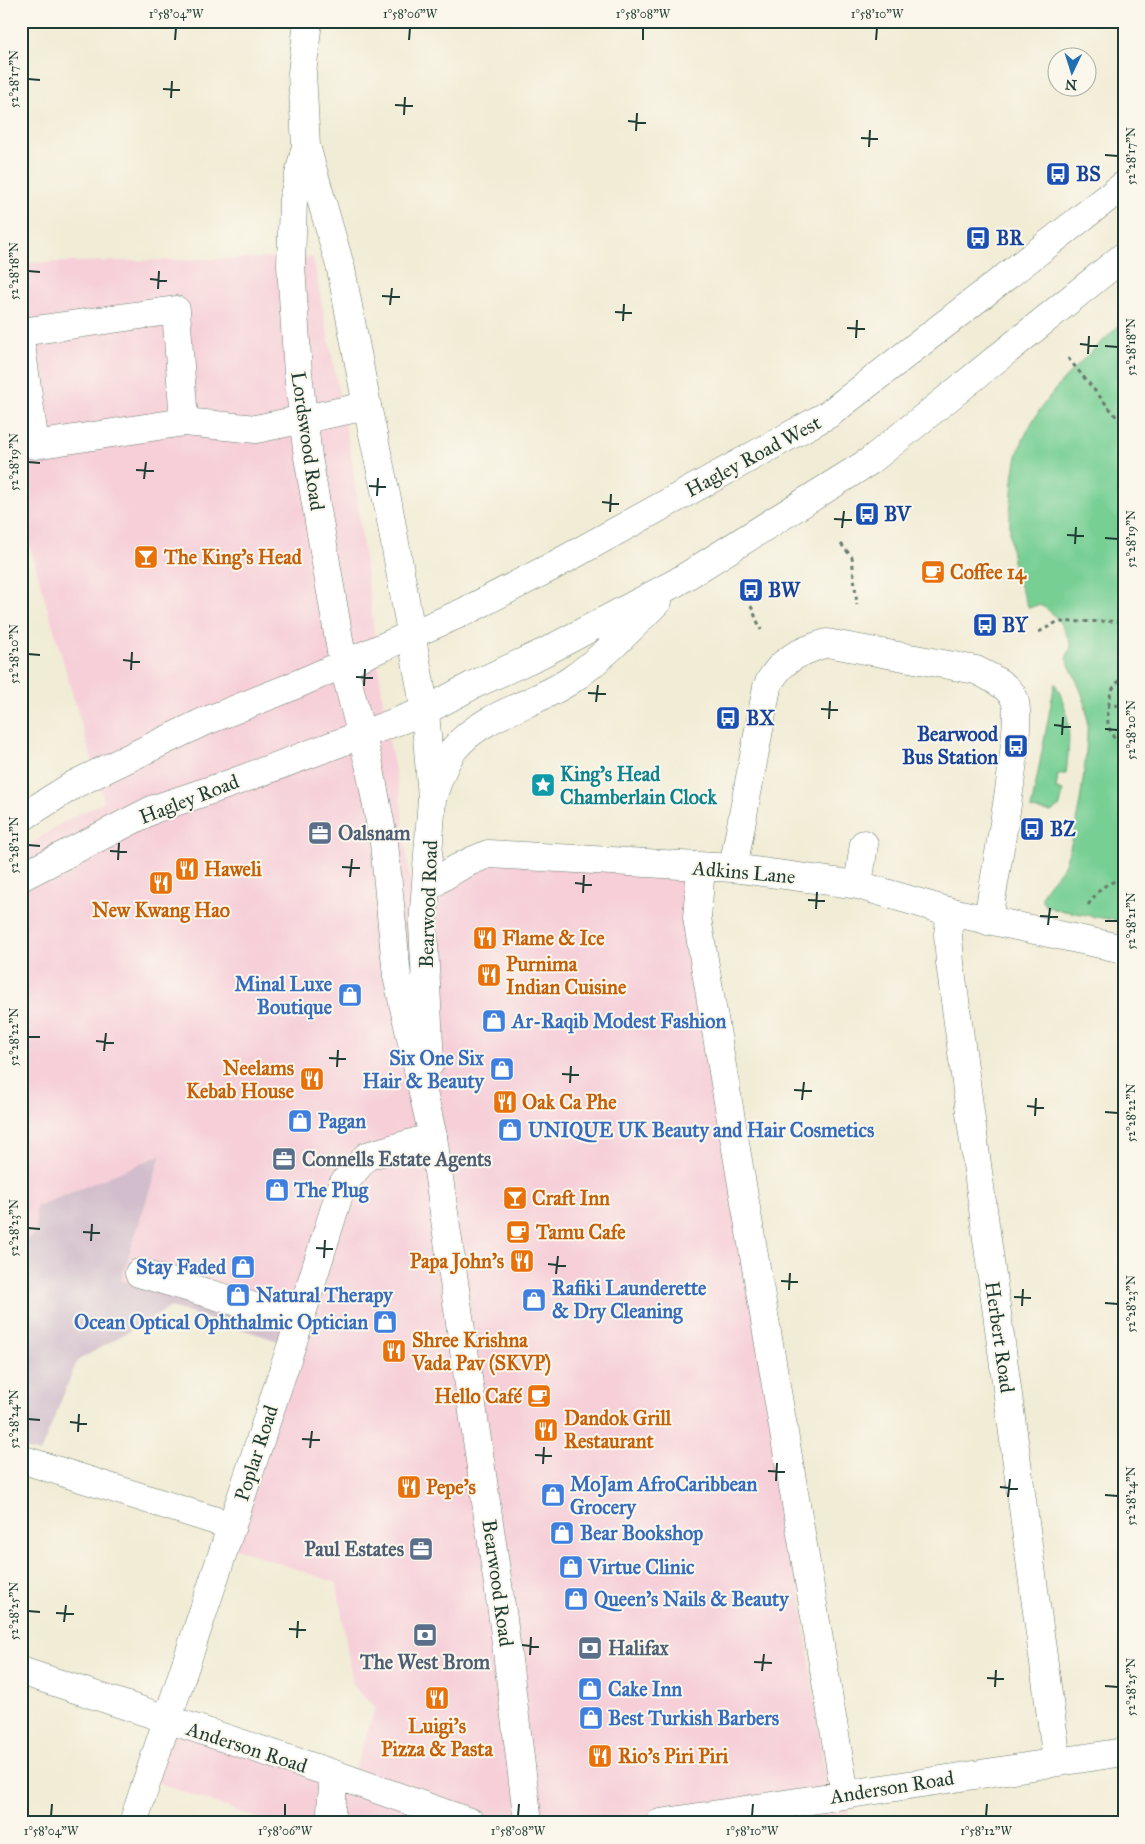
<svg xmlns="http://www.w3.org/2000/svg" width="1145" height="1844" font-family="'IM FELL Great Primer',serif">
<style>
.built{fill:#f6cfd9}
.industrial{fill:#d1bdcb}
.green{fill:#77cf94;stroke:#4b8664}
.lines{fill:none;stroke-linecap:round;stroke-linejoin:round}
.minor-casing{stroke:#687a6c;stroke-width:29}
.major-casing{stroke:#687a6c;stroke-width:29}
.highway-casing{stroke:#687a6c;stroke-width:29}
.path{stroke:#687a6c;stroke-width:3;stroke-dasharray:4 4;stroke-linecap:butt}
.minor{stroke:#fff;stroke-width:28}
.major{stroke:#fff;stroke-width:28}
.highway{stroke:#fff;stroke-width:28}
.ticks{fill:none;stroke:#1f3d34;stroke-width:2}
.labels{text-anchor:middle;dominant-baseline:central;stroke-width:4;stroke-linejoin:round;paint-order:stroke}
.transit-label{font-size:20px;font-weight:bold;fill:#164399;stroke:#fbf7ec;text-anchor:start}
.street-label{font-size:20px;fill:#1f3d34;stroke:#fbf7ec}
.food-label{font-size:20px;font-weight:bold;fill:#c56008;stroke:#fbf7ec;text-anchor:start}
.culture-label{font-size:20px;font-weight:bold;fill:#0d838f;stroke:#fbf7ec;text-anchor:start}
.service-label{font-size:20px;font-weight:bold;fill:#4e5e75;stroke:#fbf7ec;text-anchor:start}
.shop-label{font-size:20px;font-weight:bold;fill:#366cbe;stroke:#fbf7ec;text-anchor:start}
.neatline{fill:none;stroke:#1f3d34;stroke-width:2}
.ticks-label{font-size:12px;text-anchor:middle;fill:#1f3d34}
</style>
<rect width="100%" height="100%" fill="#fbf7ec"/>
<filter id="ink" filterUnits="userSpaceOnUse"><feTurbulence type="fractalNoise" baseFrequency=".02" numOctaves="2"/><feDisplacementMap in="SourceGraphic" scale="10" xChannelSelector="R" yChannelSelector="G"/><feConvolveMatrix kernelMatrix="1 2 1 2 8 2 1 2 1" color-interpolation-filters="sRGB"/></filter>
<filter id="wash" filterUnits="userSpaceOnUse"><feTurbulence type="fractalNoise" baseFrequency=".0096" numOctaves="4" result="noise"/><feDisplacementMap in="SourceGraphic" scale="20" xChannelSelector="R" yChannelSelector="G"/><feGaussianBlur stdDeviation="1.12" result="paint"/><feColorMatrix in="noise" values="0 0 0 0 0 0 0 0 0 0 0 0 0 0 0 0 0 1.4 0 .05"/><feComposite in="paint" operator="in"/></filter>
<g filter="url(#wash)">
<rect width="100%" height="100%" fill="#f1ecd5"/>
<path class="built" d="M 313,257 L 352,461 L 386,725 L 400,795 L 410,882 L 426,889 L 463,863 L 701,867 L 828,1797 L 845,1794 L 851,1823 L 270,1823 L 148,1779 L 167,1721 L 351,1780 L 375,1708 L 353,1686 L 337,1583 L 226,1545 L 295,1332 L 255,1322 L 121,1280 L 161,1156 L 36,1232 L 21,1246 L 21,850 L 67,820 L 104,802 L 21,516 L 21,263 Z"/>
<path class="industrial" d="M 161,1155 L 121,1280 L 255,1322 L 296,1332 L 291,1345 L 171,1307 L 77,1361 L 40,1453 L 21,1448 L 21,1246 L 36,1232 L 36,1207 Z"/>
<path class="green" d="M 1124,321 L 1124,922 L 1054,909 L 1045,905 L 1042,901 C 1040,888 1060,875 1065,863 C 1078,831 1089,750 1087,715 C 1085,695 1074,676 1066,658 L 1071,647 C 1068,633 1052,606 1037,605 L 1029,608 C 1013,575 1007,541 1011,504 C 1013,485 1013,465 1020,447 C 1041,394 1084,359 1124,321 Z
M 1055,683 C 1072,716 1070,737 1066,774 L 1058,774 L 1056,789 L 1063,791 L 1060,806 L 1051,812 L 1031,809 Z"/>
</g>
<g filter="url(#ink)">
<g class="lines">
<defs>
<path id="minor" d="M 21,332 L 176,310 L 184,422
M 21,345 L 35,445 L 184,422 L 256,429 L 367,406
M 701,867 L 697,918 L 845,1794
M 733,868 L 767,687 C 779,660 800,651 827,643 L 976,670 C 988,676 1006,684 1013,696 C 1027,718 992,885 988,921
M 858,885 L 864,844
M 426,889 C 446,873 464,863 488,854 L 733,868 L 858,885 L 951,912 L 1124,949
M 951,912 L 948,934 L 950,963 L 1057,1761
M 139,1273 L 299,1320
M 21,1459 L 232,1526
M 21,1671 L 334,1774 L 472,1823
M 133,1823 L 296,1332 L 342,1185 L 367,1156 L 433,1137
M 330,1823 L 334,1774
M 660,1823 L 1124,1752"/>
<path id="major" d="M 308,21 L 302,73 L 306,146 L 341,269 L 367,406 L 388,504 L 425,711 L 432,798 L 423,925 L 430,1063
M 306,146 L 293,200 L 291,265 L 298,373 L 308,457 L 343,663 L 369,764 L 384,843 L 397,976 L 433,1137 L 503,1619 L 528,1823"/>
<path id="highway" d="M 432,798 C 438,782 443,763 454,749 C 482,714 535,705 571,680 C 604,657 630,629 658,601
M 21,818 L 75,784 L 201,723 L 286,689 L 466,611 L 553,566 L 829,414 L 1124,185
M 21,877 L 154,809 L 229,784 L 425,711 L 473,685 L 543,653 L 677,582 L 870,461 L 1124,256"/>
</defs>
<use href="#minor" class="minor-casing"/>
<use href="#major" class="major-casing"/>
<use href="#highway" class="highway-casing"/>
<path class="path" d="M 1068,358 L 1124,426
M 841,544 L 852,557 L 857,605
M 751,606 L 761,630
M 1039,632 L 1057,622 L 1124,621
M 1124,674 L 1111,691 L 1109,704 L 1124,707
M 1109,704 C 1105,722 1109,736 1124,749
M 1088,905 C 1098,891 1105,881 1124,880"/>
<use href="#minor" class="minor"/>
<use href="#major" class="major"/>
<use href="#highway" class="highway"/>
</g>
</g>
<path class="ticks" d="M 175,40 L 176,28M 409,40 L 410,28M 643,40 L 643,28M 876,40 L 877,28M 28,79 L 40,80M 163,89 L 180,90M 171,98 L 172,81M 395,105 L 413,106M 404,115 L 405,97M 628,121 L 646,123M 636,131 L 637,113M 861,138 L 878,139M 869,147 L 870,130M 1105,155 L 1118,156M 28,271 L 40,272M 150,279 L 167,281M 158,289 L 159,271M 382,296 L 400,297M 390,305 L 392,288M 615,312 L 632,313M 623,321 L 624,304M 847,328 L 865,329M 856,338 L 857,320M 1080,344 L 1098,346M 1105,346 L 1118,347M 1088,354 L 1089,336M 28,462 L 40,463M 136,470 L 154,471M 144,479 L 146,462M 369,486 L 386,487M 377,496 L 378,478M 602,502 L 619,504M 610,512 L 611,494M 834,519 L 852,520M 842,528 L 844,511M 1067,535 L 1084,536M 1105,538 L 1118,539M 1075,544 L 1076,527M 28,654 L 40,655M 123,660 L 140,662M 131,670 L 132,652M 356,677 L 373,678M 364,686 L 365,669M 588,693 L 606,694M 596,702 L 598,685M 821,709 L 838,710M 829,719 L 830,701M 1054,725 L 1071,727M 1105,729 L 1118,730M 1062,735 L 1063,717M 28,845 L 40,846M 110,851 L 127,852M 118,860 L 119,843M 342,867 L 360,868M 350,877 L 352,859M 575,883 L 592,885M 583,893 L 584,875M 808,900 L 825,901M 816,909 L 817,892M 1040,916 L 1058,917M 1105,921 L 1118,921M 1048,925 L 1050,908M 28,1037 L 40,1037M 96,1041 L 114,1043M 104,1051 L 106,1033M 329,1058 L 346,1059M 337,1067 L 338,1050M 562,1074 L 579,1075M 570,1083 L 571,1066M 794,1090 L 812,1091M 802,1100 L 804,1082M 1027,1106 L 1044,1108M 1105,1112 L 1118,1113M 1035,1116 L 1036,1098M 28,1228 L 40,1229M 83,1232 L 100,1233M 91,1241 L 92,1224M 316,1248 L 333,1249M 324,1258 L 325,1240M 548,1264 L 566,1266M 556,1274 L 558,1256M 781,1281 L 798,1282M 789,1290 L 790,1273M 1014,1297 L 1031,1298M 1105,1303 L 1118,1304M 1022,1306 L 1023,1289M 28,1419 L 40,1420M 70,1422 L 87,1424M 78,1432 L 79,1414M 302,1439 L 320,1440M 310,1448 L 312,1431M 535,1455 L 552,1456M 543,1464 L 544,1447M 768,1471 L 785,1472M 776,1481 L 777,1463M 1000,1487 L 1018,1489M 1105,1495 L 1118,1496M 1008,1497 L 1010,1479M 28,1611 L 40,1612M 56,1613 L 74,1614M 64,1622 L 66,1605M 289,1629 L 306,1630M 297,1638 L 298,1621M 522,1645 L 539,1647M 530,1655 L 531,1637M 754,1662 L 772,1663M 762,1671 L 764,1654M 987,1678 L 1004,1679M 1105,1686 L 1118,1687M 995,1687 L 996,1670M 51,1816 L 52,1804M 285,1816 L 285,1804M 518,1816 L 519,1804M 752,1816 L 753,1804M 986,1816 L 987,1804"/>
<defs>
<symbol id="bus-square" viewBox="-11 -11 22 22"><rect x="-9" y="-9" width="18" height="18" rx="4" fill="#1a4fb4" stroke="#fbf7ec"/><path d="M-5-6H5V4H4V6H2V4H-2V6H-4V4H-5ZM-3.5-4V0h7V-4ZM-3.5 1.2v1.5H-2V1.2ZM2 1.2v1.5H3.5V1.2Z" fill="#fff"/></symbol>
<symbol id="bar-square" viewBox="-11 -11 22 22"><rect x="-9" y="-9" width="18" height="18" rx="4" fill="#e8710a" stroke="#fbf7ec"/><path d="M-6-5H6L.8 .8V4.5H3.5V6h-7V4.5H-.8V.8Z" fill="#fff"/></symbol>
<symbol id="cafe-square" viewBox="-11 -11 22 22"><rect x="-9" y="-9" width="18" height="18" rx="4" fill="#e8710a" stroke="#fbf7ec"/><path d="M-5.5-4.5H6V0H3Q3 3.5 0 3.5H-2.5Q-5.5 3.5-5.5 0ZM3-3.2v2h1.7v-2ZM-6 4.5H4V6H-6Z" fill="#fff"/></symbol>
<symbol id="sight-square" viewBox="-11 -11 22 22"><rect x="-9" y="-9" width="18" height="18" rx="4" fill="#0f9aa8" stroke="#fbf7ec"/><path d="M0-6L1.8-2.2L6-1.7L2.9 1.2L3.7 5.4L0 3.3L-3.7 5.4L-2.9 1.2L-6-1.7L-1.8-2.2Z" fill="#fff"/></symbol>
<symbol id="office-square" viewBox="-11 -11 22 22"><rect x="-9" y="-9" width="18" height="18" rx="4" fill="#5c6f8a" stroke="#fbf7ec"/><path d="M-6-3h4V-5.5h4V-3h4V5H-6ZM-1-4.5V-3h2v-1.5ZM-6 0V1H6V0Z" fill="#fff"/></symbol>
<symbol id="restaurant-square" viewBox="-11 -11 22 22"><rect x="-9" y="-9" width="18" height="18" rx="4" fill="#e8710a" stroke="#fbf7ec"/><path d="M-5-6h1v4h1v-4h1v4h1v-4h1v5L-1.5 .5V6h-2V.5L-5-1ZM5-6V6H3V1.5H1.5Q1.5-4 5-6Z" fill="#fff"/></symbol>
<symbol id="shop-square" viewBox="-11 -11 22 22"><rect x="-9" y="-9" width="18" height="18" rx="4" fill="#3f7fe0" stroke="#fbf7ec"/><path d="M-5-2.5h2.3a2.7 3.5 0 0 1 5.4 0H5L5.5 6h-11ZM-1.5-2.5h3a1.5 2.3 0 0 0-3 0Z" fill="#fff"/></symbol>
<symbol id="bank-square" viewBox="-11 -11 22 22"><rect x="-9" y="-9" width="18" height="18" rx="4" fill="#5c6f8a" stroke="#fbf7ec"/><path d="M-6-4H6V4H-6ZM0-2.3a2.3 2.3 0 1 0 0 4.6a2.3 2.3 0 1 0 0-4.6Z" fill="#fff"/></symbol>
</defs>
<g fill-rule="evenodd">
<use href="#bus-square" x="1044" y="160" width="28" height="28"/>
<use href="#bus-square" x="964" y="224" width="28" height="28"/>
<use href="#bus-square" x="853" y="500" width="28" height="28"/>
<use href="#bar-square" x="132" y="543" width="28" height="28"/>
<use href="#cafe-square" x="919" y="558" width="28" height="28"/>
<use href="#bus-square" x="737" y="576" width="28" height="28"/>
<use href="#bus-square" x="971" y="611" width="28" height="28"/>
<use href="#bus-square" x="714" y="704" width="28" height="28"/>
<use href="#bus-square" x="1002" y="732" width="28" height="28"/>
<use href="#sight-square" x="529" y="771" width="28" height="28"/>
<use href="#bus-square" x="1018" y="815" width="28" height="28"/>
<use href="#office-square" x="306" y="819" width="28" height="28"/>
<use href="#restaurant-square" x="173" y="855" width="28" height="28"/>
<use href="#restaurant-square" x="147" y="869" width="28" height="28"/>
<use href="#restaurant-square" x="471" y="924" width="28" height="28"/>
<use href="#restaurant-square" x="475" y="961" width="28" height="28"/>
<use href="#shop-square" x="336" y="981" width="28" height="28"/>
<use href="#shop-square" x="480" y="1007" width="28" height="28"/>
<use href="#shop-square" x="488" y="1055" width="28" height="28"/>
<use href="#restaurant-square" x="298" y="1065" width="28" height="28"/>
<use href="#restaurant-square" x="491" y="1088" width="28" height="28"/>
<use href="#shop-square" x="286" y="1107" width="28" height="28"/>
<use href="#shop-square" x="496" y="1116" width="28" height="28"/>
<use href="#office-square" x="270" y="1145" width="28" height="28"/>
<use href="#shop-square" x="263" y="1176" width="28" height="28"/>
<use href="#bar-square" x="501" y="1184" width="28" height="28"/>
<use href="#cafe-square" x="504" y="1218" width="28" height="28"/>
<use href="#restaurant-square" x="508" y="1247" width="28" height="28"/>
<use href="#shop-square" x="229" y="1253" width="28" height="28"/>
<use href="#shop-square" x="224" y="1281" width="28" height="28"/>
<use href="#shop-square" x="520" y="1286" width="28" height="28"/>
<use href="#shop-square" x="371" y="1308" width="28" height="28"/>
<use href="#restaurant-square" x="380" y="1337" width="28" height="28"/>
<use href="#cafe-square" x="525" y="1382" width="28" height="28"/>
<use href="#restaurant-square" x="532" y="1416" width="28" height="28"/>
<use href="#restaurant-square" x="395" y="1473" width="28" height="28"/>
<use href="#shop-square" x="539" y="1481" width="28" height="28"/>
<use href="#shop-square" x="548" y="1519" width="28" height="28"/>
<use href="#office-square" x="407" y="1535" width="28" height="28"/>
<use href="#shop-square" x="557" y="1553" width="28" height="28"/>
<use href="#shop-square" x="562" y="1585" width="28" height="28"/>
<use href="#bank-square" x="411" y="1621" width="28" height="28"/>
<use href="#bank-square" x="576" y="1634" width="28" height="28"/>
<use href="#shop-square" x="576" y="1675" width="28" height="28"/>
<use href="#restaurant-square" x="423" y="1684" width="28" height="28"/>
<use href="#shop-square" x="577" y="1704" width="28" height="28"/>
<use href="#restaurant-square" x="586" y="1742" width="28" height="28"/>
</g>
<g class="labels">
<g class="transit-label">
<text x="1076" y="174">BS</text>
<text x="996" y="238">BR</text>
<text x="884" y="514">BV</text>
<text x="768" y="590">BW</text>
<text x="1002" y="625">BY</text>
<text x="746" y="718">BX</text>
<text x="998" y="734" text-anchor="end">Bearwood<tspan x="998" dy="23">Bus Station</tspan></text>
<text x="1050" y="829">BZ</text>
</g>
<g class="street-label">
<text transform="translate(308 441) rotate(82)">Lordswood Road</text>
<text transform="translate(753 456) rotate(-28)">Hagley Road West</text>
<text transform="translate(189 799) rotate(-21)">Hagley Road</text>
<text transform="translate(744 872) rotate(5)">Adkins Lane</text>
<text transform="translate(428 904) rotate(-88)">Bearwood Road</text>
<text transform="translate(1000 1337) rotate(82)">Herbert Road</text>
<text transform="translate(256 1453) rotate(-72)">Poplar Road</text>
<text transform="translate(498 1583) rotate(82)">Bearwood Road</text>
<text transform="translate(247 1747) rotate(18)">Anderson Road</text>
<text transform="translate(892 1787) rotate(-9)">Anderson Road</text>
</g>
<g class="food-label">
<text x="164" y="557">The King's Head</text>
<text x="950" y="572">Coffee 14</text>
<text x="204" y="869">Haweli</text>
<text x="161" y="910" text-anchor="middle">New Kwang Hao</text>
<text x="502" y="938">Flame &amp; Ice</text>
<text x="506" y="964">Purnima<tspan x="506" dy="23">Indian Cuisine</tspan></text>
<text x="294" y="1068" text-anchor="end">Neelams<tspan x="294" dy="23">Kebab House</tspan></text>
<text x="522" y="1102">Oak Ca Phe</text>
<text x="532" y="1198">Craft Inn</text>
<text x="536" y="1232">Tamu Cafe</text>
<text x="504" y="1261" text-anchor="end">Papa John's</text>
<text x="412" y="1340">Shree Krishna<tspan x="412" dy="23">Vada Pav (SKVP)</tspan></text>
<text x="522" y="1396" text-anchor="end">Hello Café</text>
<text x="564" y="1418">Dandok Grill<tspan x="564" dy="23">Restaurant</tspan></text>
<text x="426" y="1487">Pepe's</text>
<text x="437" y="1726" text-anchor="middle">Luigi's<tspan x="437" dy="23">Pizza &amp; Pasta</tspan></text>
<text x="618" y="1756">Rio's Piri Piri</text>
</g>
<g class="culture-label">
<text x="560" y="774">King's Head<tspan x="560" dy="23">Chamberlain Clock</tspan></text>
</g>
<g class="service-label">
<text x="338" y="833">Oalsnam</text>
<text x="302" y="1159">Connells Estate Agents</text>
<text x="404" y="1549" text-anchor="end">Paul Estates</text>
<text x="608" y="1648">Halifax</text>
<text x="425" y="1662" text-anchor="middle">The West Brom</text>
</g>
<g class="shop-label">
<text x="332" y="984" text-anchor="end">Minal Luxe<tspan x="332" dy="23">Boutique</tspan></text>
<text x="512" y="1021">Ar-Raqib Modest Fashion</text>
<text x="484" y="1058" text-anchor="end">Six One Six<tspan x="484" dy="23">Hair &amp; Beauty</tspan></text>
<text x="318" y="1121">Pagan</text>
<text x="528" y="1130">UNIQUE UK Beauty and Hair Cosmetics</text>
<text x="294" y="1190">The Plug</text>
<text x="226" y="1267" text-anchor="end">Stay Faded</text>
<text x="552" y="1288">Rafiki Launderette<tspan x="552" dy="23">&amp; Dry Cleaning</tspan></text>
<text x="256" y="1295">Natural Therapy</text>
<text x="368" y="1322" text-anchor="end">Ocean Optical Ophthalmic Optician</text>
<text x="570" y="1484">MoJam AfroCaribbean<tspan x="570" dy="23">Grocery</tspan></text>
<text x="580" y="1533">Bear Bookshop</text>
<text x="588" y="1567">Virtue Clinic</text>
<text x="594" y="1599">Queen’s Nails &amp; Beauty</text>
<text x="608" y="1689">Cake Inn</text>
<text x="608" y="1718">Best Turkish Barbers</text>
</g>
</g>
<rect width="1145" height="1844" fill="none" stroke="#fbf7ec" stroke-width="55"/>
<g transform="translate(1072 72) rotate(184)"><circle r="24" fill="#fbf7ec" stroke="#a3ada2"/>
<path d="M0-4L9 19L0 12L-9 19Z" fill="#1f6fb2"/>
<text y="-8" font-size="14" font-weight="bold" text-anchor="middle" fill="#1f3d34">N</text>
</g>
<rect x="28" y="28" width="1090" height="1788" class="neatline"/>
<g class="ticks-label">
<text x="176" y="18">1°58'04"W</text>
<text x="410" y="18">1°58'06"W</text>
<text x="643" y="18">1°58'08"W</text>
<text x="877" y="18">1°58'10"W</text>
<text transform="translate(14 79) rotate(-90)" y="4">52°28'17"N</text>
<text transform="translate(1131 156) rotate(-90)" y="4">52°28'17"N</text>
<text transform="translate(14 271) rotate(-90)" y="4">52°28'18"N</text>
<text transform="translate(1131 347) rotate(-90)" y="4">52°28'18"N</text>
<text transform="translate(14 462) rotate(-90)" y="4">52°28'19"N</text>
<text transform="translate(1131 539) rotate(-90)" y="4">52°28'19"N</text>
<text transform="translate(14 654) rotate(-90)" y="4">52°28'20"N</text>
<text transform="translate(1131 730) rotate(-90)" y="4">52°28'20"N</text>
<text transform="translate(14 845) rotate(-90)" y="4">52°28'21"N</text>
<text transform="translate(1131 921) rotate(-90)" y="4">52°28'21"N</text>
<text transform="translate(14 1037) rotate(-90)" y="4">52°28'22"N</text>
<text transform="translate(1131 1113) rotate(-90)" y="4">52°28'22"N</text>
<text transform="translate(14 1228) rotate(-90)" y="4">52°28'23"N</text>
<text transform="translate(1131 1304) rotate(-90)" y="4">52°28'23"N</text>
<text transform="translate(14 1419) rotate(-90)" y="4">52°28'24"N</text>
<text transform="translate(1131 1496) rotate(-90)" y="4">52°28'24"N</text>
<text transform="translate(14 1611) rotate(-90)" y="4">52°28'25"N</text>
<text transform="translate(1131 1687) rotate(-90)" y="4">52°28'25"N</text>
<text x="51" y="1835">1°58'04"W</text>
<text x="285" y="1835">1°58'06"W</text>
<text x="518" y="1835">1°58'08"W</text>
<text x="752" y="1835">1°58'10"W</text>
<text x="986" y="1835">1°58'12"W</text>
</g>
</svg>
